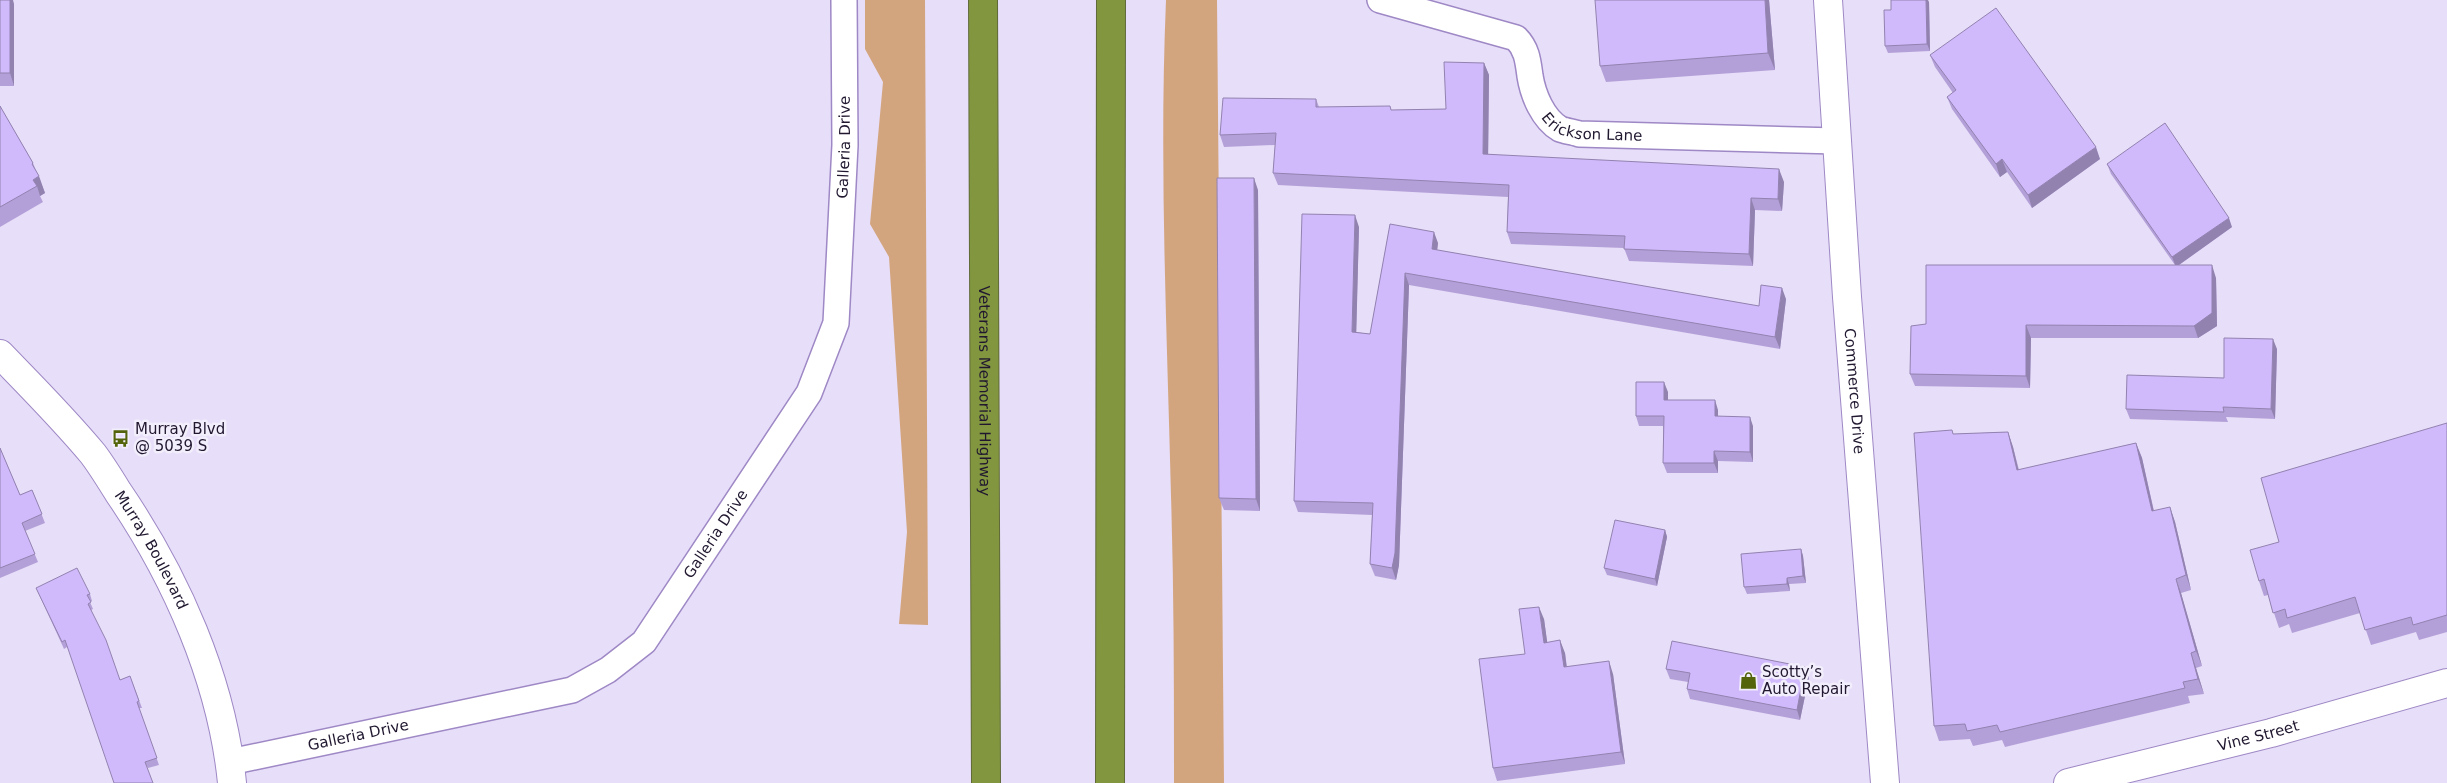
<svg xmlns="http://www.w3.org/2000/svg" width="2447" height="783" font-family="'DejaVu Sans',sans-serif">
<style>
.green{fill:#d3a57f}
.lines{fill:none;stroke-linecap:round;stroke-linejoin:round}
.street-casing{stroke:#9e88c5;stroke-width:28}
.secondary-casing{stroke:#9e88c5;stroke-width:30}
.highway-casing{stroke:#606a3a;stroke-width:30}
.street{stroke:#fff;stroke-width:25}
.secondary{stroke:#fff;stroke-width:28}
.highway{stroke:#82963f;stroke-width:28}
.wall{fill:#b4a0d8}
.shaded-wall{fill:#9282b0}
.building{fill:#d1bafb;stroke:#9282b0}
.labels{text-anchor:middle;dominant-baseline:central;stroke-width:5;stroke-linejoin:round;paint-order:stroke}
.street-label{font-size:15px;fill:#211830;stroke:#f2eefb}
.poi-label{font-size:15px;fill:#211830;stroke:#f2eefb;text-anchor:start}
</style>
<rect width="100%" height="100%" fill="#e7def9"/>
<path class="green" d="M 865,0 L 925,0 L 928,625 L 899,624 L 907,532 L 889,257 L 870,224 L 883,82 L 865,49 Z
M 1166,0 L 1217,0 L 1224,783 L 1174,783 C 1174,687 1174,591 1171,496 C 1167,331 1159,165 1166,0 Z"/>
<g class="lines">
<defs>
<g id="street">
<path id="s1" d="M 1380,0 L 1516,38 C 1527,49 1528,61 1530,76 C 1533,95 1543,119 1560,129 C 1565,131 1573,132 1579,134 L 1837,141"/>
<path id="s2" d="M 230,762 L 572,690 L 608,670 L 644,642 L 809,393 L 836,323 L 845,145 L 844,0"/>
</g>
<g id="secondary">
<path id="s3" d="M 1828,0 L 1847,297 L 1885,783"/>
<path id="s4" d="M 0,354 C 31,386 64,419 93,454 C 102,466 110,479 118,492 C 176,577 222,680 232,783"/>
<path id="s5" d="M 2068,783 L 2271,733 L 2447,683"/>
</g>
<g id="highway">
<path id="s6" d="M 983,0 L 986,783"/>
<path d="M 1110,783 L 1111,0"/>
</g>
</defs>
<use href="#street" class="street-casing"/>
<use href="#secondary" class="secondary-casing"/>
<use href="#highway" class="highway-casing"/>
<use href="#street" class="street"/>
<use href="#secondary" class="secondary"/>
<use href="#highway" class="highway"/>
</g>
<path class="wall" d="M 0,0 L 14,4 L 14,86 L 0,86 Z
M 1769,0 L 1775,70 L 1606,82 L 1600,66 Z
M 1929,2 L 1930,51 L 1888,53 L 1885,46 L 1891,10 Z
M 1930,55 L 2100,159 L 2032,208 L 2007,172 L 2000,177 L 1952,109 L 1947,97 L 1953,93 L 1935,67 Z
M 1484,63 L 1489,75 L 1488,154 L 1784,182 L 1782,211 L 1755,210 L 1753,266 L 1629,261 L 1624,248 L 1511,244 L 1507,232 L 1508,197 L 1278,185 L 1273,173 L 1275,145 L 1224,147 L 1220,135 L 1316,99 L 1319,107 L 1392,110 L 1446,109 Z
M 0,106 L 33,163 L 45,193 L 40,196 L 43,202 L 0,227 Z
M 2107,164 L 2232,227 L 2179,265 L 2216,278 L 2217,326 L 2198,338 L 2031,338 L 2030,388 L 1915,386 L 1910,374 L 1926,324 L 2175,265 L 2111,174 Z
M 1258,190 L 1260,511 L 1224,510 L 1219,498 Z
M 1390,224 L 1438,243 L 1437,250 L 1759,306 L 1786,299 L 1780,349 L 1409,285 L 1399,565 L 1396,580 L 1375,576 L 1370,564 L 1372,515 L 1298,512 L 1294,501 L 1359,227 L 1356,332 L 1370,334 Z
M 2277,349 L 2275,419 L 2226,417 L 2228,422 L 2130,419 L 2126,409 L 2224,378 Z
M 1668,392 L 1668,400 L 1718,410 L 1718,416 L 1753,426 L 1753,462 L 1718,461 L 1718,473 L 1667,473 L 1663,463 L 1663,426 L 1639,426 L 1636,416 Z
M 2447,423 L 2447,632 L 2419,640 L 2416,632 L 2371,645 L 2360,613 L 2292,633 L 2289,624 L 2279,628 L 2268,595 L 2264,596 L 2259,581 L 2279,542 Z
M 2008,432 L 2013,447 L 2019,470 L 2136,443 L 2142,458 L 2154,511 L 2170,507 L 2175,522 L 2191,590 L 2181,593 L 2202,666 L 2196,668 L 2204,694 L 2188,696 L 2190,703 L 2005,747 L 2002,740 L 1973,746 L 1970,739 L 1939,741 L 1934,726 L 1954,434 Z
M 0,448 L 20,495 L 32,490 L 45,523 L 25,531 L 38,562 L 0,578 Z
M 1665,530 L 1667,537 L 1657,586 L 1607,575 L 1604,568 Z
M 1801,549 L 1803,556 L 1806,583 L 1789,584 L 1790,591 L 1747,594 L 1744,587 Z
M 36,588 L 90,594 L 92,601 L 90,602 L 93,609 L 91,610 L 120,680 L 130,676 L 142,708 L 139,708 L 159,765 L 148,768 L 67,647 L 64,649 Z
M 1544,619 L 1547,642 L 1565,653 L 1567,667 L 1613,674 L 1625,764 L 1497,781 L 1493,768 L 1525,654 Z
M 1805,667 L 1809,677 L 1800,720 L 1690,699 L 1687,689 L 1688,682 L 1670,679 L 1666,669 Z"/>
<path class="shaded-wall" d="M 10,0 L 13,0 L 14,4 L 14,86 L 10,73 Z
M 1765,0 L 1769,0 L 1775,70 L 1768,53 Z
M 1926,0 L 1928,0 L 1929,2 L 1930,51 L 1927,44 Z
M 1484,63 L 1489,75 L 1488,166 L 1483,154 Z
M 2096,147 L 2100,159 L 2032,208 L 2028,195 Z
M 2002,159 L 2007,172 L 2000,177 L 1996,164 Z
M 1779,169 L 1784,182 L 1782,211 L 1778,199 Z
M 39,176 L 45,193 L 40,196 L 37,186 L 33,180 Z
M 1254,178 L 1258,190 L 1260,511 L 1256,499 Z
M 1751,198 L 1755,210 L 1753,266 L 1749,254 Z
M 1355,215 L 1359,227 L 1356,344 L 1352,332 Z
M 2229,218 L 2232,227 L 2176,267 L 2172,257 Z
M 1434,232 L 1438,243 L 1436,260 L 1432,249 Z
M 2212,265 L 2216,278 L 2217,326 L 2198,338 L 2194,326 Z
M 1405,273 L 1409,285 L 1399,565 L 1396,580 L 1392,568 Z
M 1782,288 L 1786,299 L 1780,349 L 1775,337 Z
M 2026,325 L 2031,338 L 2030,388 L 2026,376 Z
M 2273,339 L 2277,349 L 2275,419 L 2271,409 Z
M 1664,382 L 1668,392 L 1668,410 L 1664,400 Z
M 1715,400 L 1718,410 L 1718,426 L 1715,416 Z
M 1750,417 L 1753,426 L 1753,462 L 1750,452 Z
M 2008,432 L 2013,447 L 2022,485 L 2017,470 Z
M 2136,443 L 2142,458 L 2157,526 L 2152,511 Z
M 1714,451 L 1718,461 L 1718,473 L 1714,463 Z
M 2170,507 L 2175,522 L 2191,590 L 2186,575 Z
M 1665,530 L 1667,537 L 1657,586 L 1655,579 Z
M 1801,549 L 1803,556 L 1806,583 L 1803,576 Z
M 1787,578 L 1789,584 L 1790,591 L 1787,584 Z
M 2176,579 L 2181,593 L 2202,666 L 2196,651 Z
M 1539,607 L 1544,619 L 1549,655 L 1544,643 Z
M 1560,640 L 1565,653 L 1568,680 L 1564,667 Z
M 2191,653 L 2196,668 L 2204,694 L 2198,679 Z
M 1609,661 L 1613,674 L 1625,764 L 1621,752 Z
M 1805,667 L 1809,677 L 1800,720 L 1797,710 Z"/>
<path class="building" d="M 0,0 L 10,0 L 10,73 L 0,73 Z
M 1595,0 L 1765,0 L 1768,53 L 1600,66 Z
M 1891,0 L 1926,0 L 1927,44 L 1885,46 L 1884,10 L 1891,10 Z
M 1996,8 L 2096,147 L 2028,195 L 2002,159 L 1996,164 L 1947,97 L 1956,90 L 1930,55 Z
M 1444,62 L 1484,63 L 1483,154 L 1779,169 L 1778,199 L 1751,198 L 1749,254 L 1624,249 L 1625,236 L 1507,232 L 1509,185 L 1273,173 L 1276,133 L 1220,135 L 1223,98 L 1316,99 L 1316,107 L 1390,106 L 1391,110 L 1446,109 Z
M 0,106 L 33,163 L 32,164 L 39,176 L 33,180 L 37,186 L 0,207 Z
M 2165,123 L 2229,218 L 2172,257 L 2107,164 Z
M 1217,178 L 1254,178 L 1256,499 L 1219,498 Z
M 1302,214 L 1355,215 L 1352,332 L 1370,334 L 1390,224 L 1434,232 L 1432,249 L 1759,306 L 1761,285 L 1782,288 L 1775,337 L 1405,273 L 1395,553 L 1392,568 L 1370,564 L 1373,503 L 1294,501 Z
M 1926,265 L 2212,265 L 2212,313 L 2194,326 L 2026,325 L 2026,376 L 1910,374 L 1911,326 L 1926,324 Z
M 2224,338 L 2273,339 L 2271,409 L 2223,407 L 2224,412 L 2126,409 L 2127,375 L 2224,378 Z
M 1636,382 L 1664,382 L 1664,400 L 1715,400 L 1715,416 L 1750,417 L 1750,452 L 1714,451 L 1714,463 L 1663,463 L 1664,416 L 1636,416 Z
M 2447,423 L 2447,615 L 2413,625 L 2411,617 L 2365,630 L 2355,597 L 2287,618 L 2285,609 L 2273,613 L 2264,579 L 2259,581 L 2250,550 L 2279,542 L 2261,478 Z
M 1952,430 L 1953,434 L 2008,432 L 2017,470 L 2136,443 L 2152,511 L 2170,507 L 2186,575 L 2176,579 L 2196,651 L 2191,653 L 2198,679 L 2183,682 L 2185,688 L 2000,732 L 1997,725 L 1967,731 L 1965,724 L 1934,726 L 1914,433 Z
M 0,448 L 20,495 L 32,490 L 42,514 L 22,523 L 35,554 L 0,568 Z
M 1615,520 L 1665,530 L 1655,579 L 1604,568 Z
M 1801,549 L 1803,576 L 1787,578 L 1787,584 L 1744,587 L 1741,554 Z
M 77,568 L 90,594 L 87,595 L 91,602 L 88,604 L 106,640 L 120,680 L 130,676 L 139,701 L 137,702 L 157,758 L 145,762 L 153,783 L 114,783 L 65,640 L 62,642 L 36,588 Z
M 1539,607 L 1544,643 L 1560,640 L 1564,667 L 1609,661 L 1621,752 L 1493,768 L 1479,659 L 1525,654 L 1519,609 Z
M 1672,641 L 1805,667 L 1797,710 L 1687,689 L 1690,673 L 1666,669 Z"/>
<defs>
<symbol id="bus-bare" viewBox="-9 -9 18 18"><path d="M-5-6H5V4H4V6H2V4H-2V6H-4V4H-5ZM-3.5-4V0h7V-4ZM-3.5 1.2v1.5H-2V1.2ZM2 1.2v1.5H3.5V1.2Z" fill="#53640a" stroke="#f2eefb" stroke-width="2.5" paint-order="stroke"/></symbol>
<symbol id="shop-bare" viewBox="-9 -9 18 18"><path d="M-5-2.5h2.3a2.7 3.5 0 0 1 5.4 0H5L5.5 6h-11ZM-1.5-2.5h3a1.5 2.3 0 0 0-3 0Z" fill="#53640a" stroke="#f2eefb" stroke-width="2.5" paint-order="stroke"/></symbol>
</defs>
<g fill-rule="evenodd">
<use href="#bus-bare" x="108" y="426" width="25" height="25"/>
<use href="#shop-bare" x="1736" y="668" width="25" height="25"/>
</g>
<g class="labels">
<g class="street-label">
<text stroke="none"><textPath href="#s1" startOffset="276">Erickson Lane</textPath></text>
<text stroke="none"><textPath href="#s2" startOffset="986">Galleria Drive</textPath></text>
<text stroke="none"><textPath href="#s6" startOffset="391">Veterans Memorial Highway</textPath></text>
<text stroke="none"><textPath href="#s3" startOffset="392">Commerce Drive</textPath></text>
<text stroke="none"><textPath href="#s2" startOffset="566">Galleria Drive</textPath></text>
<text stroke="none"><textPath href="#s4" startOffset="249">Murray Boulevard</textPath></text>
<text stroke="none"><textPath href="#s2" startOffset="131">Galleria Drive</textPath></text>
<text stroke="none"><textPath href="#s5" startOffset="196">Vine Street</textPath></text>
</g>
<g class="poi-label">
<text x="135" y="429">Murray Blvd<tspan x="135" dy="17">@ 5039 S</tspan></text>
<text x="1762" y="672">Scotty’s<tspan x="1762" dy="17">Auto Repair</tspan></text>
</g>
</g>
</svg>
